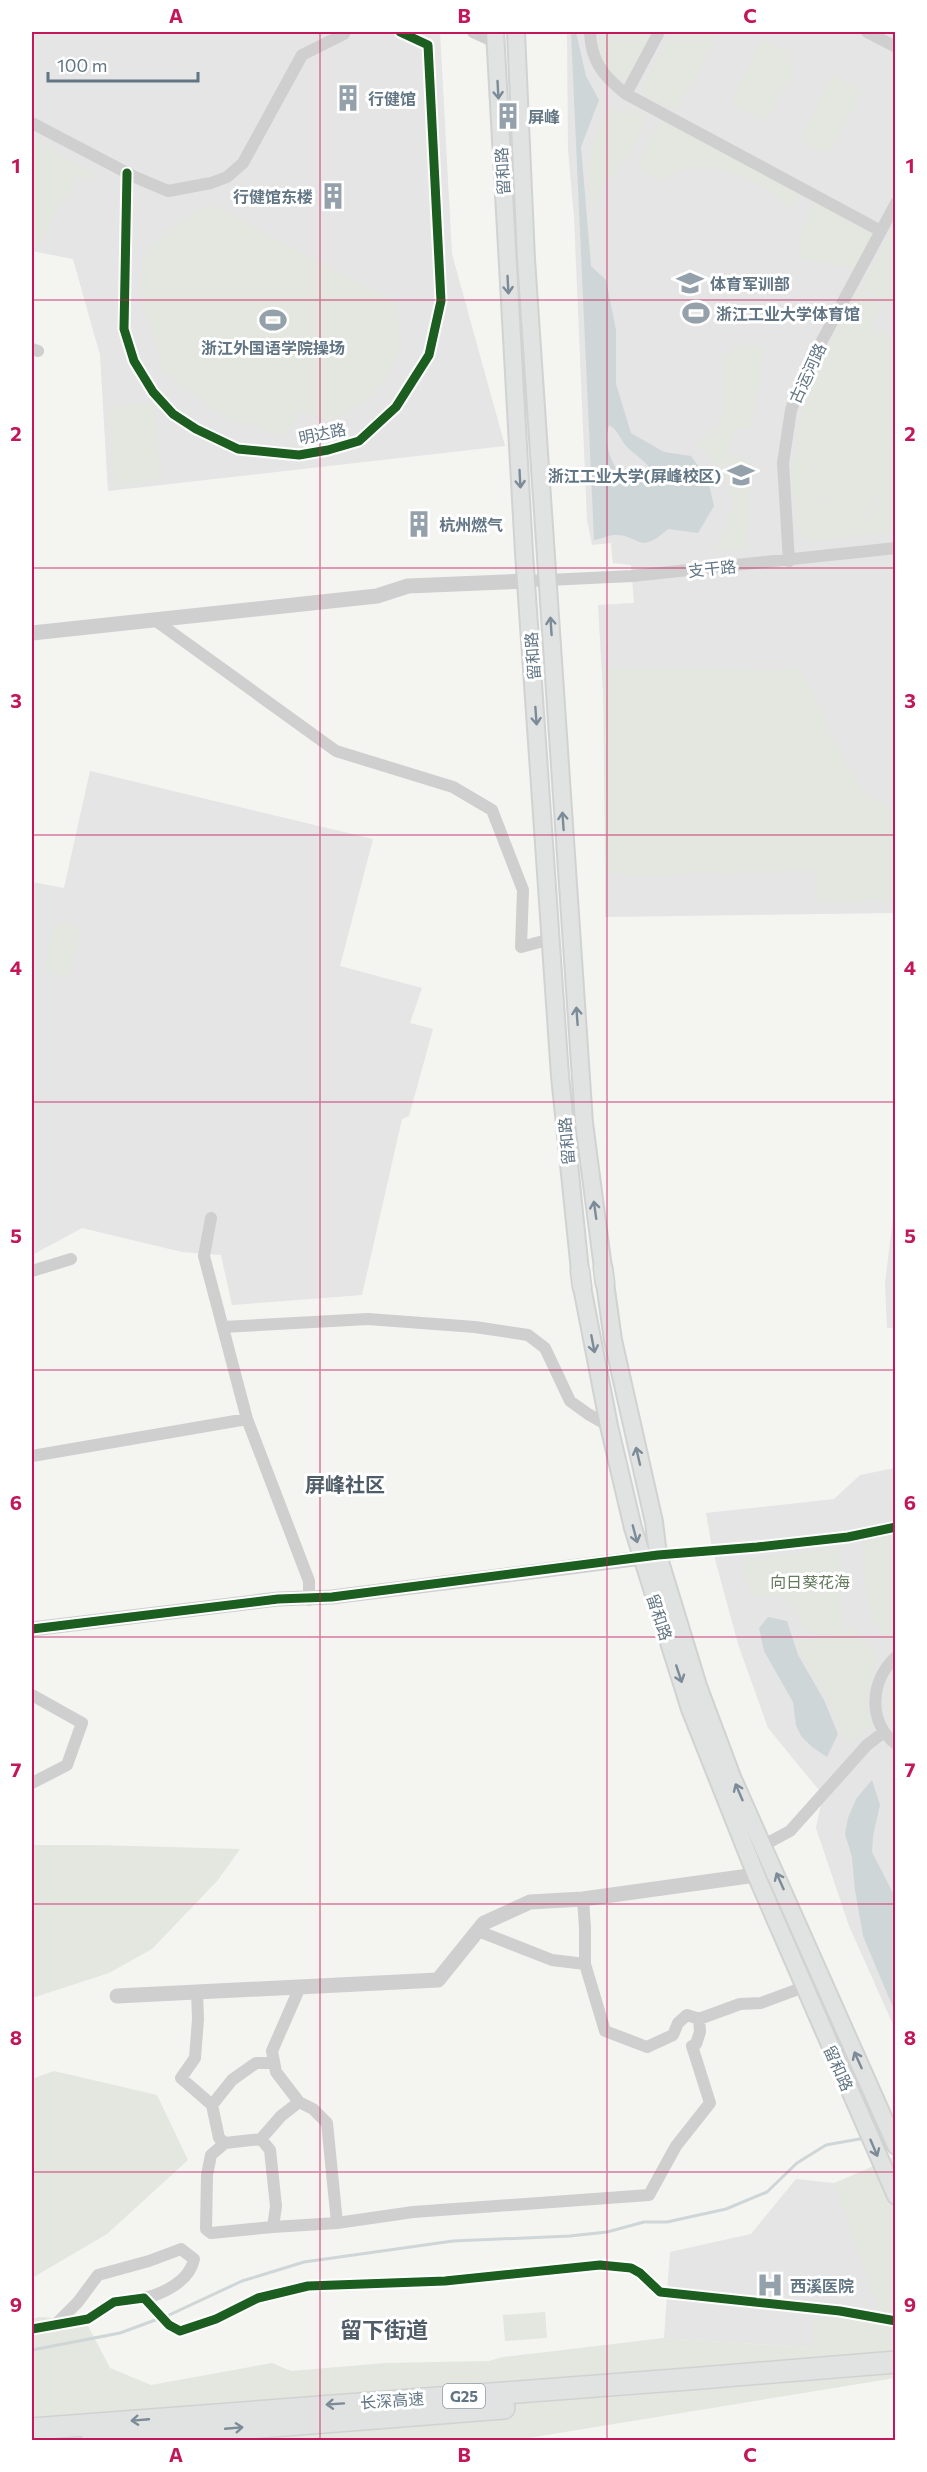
<svg xmlns="http://www.w3.org/2000/svg" width="927" height="2472" font-family="Commissioner,'Noto Sans SC',sans-serif">
<style>
.built{fill:#e4e5e4}
.green{fill:#e3e7df}
.water{fill:#ced6d8;fill-rule:evenodd}
.lines{fill:none;stroke-linecap:round;stroke-linejoin:round}
.stream{stroke:#ced6d8;stroke-width:3}
.secondary-casing{stroke:#d1d2d2;stroke-width:20}
.primary-casing{stroke:#cfd0d0;stroke-width:21}
.motorway-casing{stroke:#d0d2d1;stroke-width:24}
.minor{stroke:#cfcfd0;stroke-width:12}
.tertiary{stroke:#cfcfd0;stroke-width:15}
.secondary{stroke:#e1e2e2;stroke-width:16}
.primary{stroke:#e1e2e2;stroke-width:18}
.motorway{stroke:#e1e2e2;stroke-width:21}
.cycleway-casing{stroke:#fff;stroke-width:13}
.cycleway{stroke:#1b5e20;stroke-width:9}
.oneway{stroke:#7b8b97}
.grid{fill:none;stroke:#c2185b;stroke-width:1.5;stroke-opacity:0.55}
.labels{text-anchor:middle;dominant-baseline:central;stroke-width:6;stroke-linejoin:round;paint-order:stroke}
.shield{fill:#fff;stroke:#909ea9;stroke-width:1.5}
.shield-label{font-size:15px;font-weight:bold;fill:#617584}
.poi-label{font-size:16px;font-weight:bold;fill:#617584;stroke:#fff;text-anchor:start}
.street-label{font-size:16px;fill:#617584;stroke:#fff}
.park-label{font-size:16px;fill:#667b60;stroke:#fff}
.quarter-label{font-size:20px;font-weight:bold;fill:#4f5d68;stroke:#fff}
.district-label{font-size:22px;font-weight:bold;fill:#4f5d68;stroke:#fff}
.neatline{fill:none;stroke:#c2185b;stroke-width:2}
.grid-label{font-size:20px;text-anchor:middle;font-weight:bold;fill:#c2185b}
</style>
<rect width="100%" height="100%" fill="#f4f4f1"/>
<path class="built" d="M 32,32 L 440,32 L 452,254 L 505,446 L 108,491 L 100,355 L 73,259 L 32,251 Z
M 567,32 L 895,32 L 895,913 L 605,917 L 605,728 L 598,605 L 634,603 L 631,565 L 613,563 L 611,543 L 592,545 L 587,520 L 574,217 L 568,150 Z
M 90,771 L 373,839 L 340,966 L 422,988 L 410,1023 L 433,1029 L 409,1116 L 402,1119 L 362,1295 L 232,1305 L 221,1255 L 182,1252 L 82,1228 L 32,1255 L 32,882 L 64,888 Z
M 895,1201 L 895,1328 L 887,1328 L 885,1283 Z
M 895,1468 L 895,2029 L 849,1926 L 816,1828 L 823,1795 L 768,1728 L 738,1644 L 712,1548 L 706,1513 L 834,1499 L 860,1475 Z
M 796,2179 L 834,2183 L 888,2323 L 812,2348 L 664,2338 L 670,2252 L 751,2234 Z"/>
<path class="green" d="M 600,32 L 655,32 C 649,42 641,67 633,75 C 618,89 603,63 601,51 C 600,45 600,38 600,32 Z
M 673,32 L 720,32 L 675,111 L 645,95 L 643,85 Z
M 763,40 L 789,53 L 785,61 L 795,67 L 766,122 L 730,103 Z
M 833,76 L 862,91 L 829,155 L 800,140 Z
M 609,107 L 629,115 L 634,107 L 644,116 C 641,150 607,172 596,202 L 590,198 C 585,165 594,137 609,107 Z
M 661,120 L 796,190 L 799,197 L 796,204 L 787,205 C 753,174 702,154 659,179 C 647,176 642,173 639,161 Z
M 32,139 L 93,173 L 89,180 L 78,174 L 38,246 L 32,243 Z
M 816,202 L 872,234 L 855,270 L 844,265 L 802,259 C 797,237 805,220 816,202 Z
M 213,205 L 394,302 C 396,313 402,328 401,339 C 395,381 364,407 327,422 L 302,410 L 283,435 L 225,417 L 162,370 L 152,329 L 143,311 L 141,280 L 143,260 L 154,244 L 171,228 L 197,210 Z
M 895,221 L 895,308 L 861,290 Z
M 857,292 L 883,306 L 872,325 L 876,333 L 808,463 L 815,467 L 803,491 L 864,524 L 879,498 L 895,506 L 895,532 L 811,541 L 799,534 L 792,480 L 798,429 L 816,367 Z
M 879,331 L 895,340 L 895,504 L 878,495 L 863,522 L 804,490 L 817,466 L 809,462 Z
M 752,344 L 764,348 L 751,428 L 734,429 L 728,454 L 751,461 L 746,549 L 714,550 C 719,538 729,524 731,511 C 736,484 715,460 696,443 C 741,418 719,396 723,357 L 738,346 Z
M 153,403 L 161,480 L 115,485 L 107,408 Z
M 603,667 L 783,670 L 799,667 L 837,747 L 863,793 L 895,812 L 895,900 L 816,903 L 816,870 L 634,876 L 605,873 Z
M 56,922 L 81,928 L 68,976 L 44,970 Z
M 895,1535 L 896,1638 L 892,1639 L 874,1623 L 866,1590 L 863,1541 Z
M 837,1548 L 843,1626 L 836,1632 L 855,1628 L 878,1657 C 868,1684 864,1697 871,1726 L 850,1743 C 837,1726 832,1707 822,1689 C 813,1673 804,1660 797,1643 L 830,1634 L 819,1635 L 804,1628 L 798,1611 L 781,1596 L 756,1596 L 750,1591 L 741,1560 Z
M 895,1673 L 895,1728 C 884,1710 883,1691 895,1673 Z
M 32,1845 L 95,1845 L 240,1849 L 218,1880 L 152,1949 L 109,1973 L 32,1998 Z
M 54,2071 L 157,2095 L 188,2160 L 107,2234 L 32,2278 L 32,2079 Z
M 895,2157 L 895,2378 L 516,2440 L 32,2440 L 32,2319 L 39,2317 L 85,2320 L 110,2368 L 151,2385 L 272,2363 L 291,2371 L 386,2363 L 489,2361 L 503,2357 L 664,2338 L 812,2348 L 814,2318 L 882,2319 L 834,2183 Z
M 545,2312 L 547,2338 L 505,2341 L 503,2315 Z"/>
<path class="water" d="M 571,32 L 576,32 L 586,76 L 599,100 L 581,147 L 591,266 L 606,280 L 616,330 L 616,384 L 631,433 L 664,452 L 691,456 L 708,480 L 714,506 L 698,533 L 668,529 C 637,557 640,533 613,535 C 607,536 600,539 594,540 ZM 609,425 C 618,430 620,439 627,447 C 637,457 648,462 654,475 C 622,495 600,452 609,425 Z
M 768,1617 L 787,1621 L 798,1655 L 824,1700 L 838,1734 L 827,1757 L 812,1747 L 801,1736 L 796,1725 L 793,1702 L 764,1651 L 759,1628 Z
M 872,1780 L 880,1805 L 873,1836 L 872,1852 L 895,1897 L 895,2012 L 863,1936 L 855,1890 L 852,1857 L 845,1834 L 848,1818 L 856,1799 Z"/>
<g class="lines">
<path class="stream" d="M 167,2316 L 242,2281 L 304,2262 L 453,2241 L 570,2236 L 607,2232 L 644,2222 L 667,2222 L 726,2209 L 767,2192 L 797,2163 L 826,2145 L 865,2138
M 32,2350 L 120,2333 L 158,2319"/>
<defs>
<path id="secondary" d="M 495,32 L 524,553 L 560,1076 L 580,1271
M 516,32 L 526,259 L 584,1123 L 603,1268
M 605,1283 L 613,1340 L 654,1522 L 658,1555 L 698,1686 L 732,1777 L 896,2146
M 582,1287 L 609,1426 L 633,1528 L 690,1709 L 756,1875 L 896,2196"/>
<path id="primary" d="M 603,1268 L 605,1283
M 580,1271 L 582,1287"/>
<path id="motorway" d="M 32,2429 C 319,2405 608,2387 896,2362
M 92,2440 L 504,2408"/>
</defs>
<use href="#secondary" class="secondary-casing"/>
<use href="#primary" class="primary-casing"/>
<use href="#motorway" class="motorway-casing"/>
<path class="minor" d="M 473,32 L 495,42
M 590,32 C 591,61 603,76 626,94 L 881,231
M 867,32 L 896,47
M 626,94 L 659,32
M 32,123 L 135,177 L 168,191 L 211,183 L 227,177 L 243,163 L 302,55 L 344,34 L 345,32
M 127,173 L 124,329 L 134,361 L 153,392 L 173,414 L 196,429 L 238,449 L 299,455 L 328,450 L 359,441 L 396,407 L 429,355 L 441,301 L 428,45 L 400,32
M 32,349 L 38,351
M 789,561 L 783,463 L 791,410 L 800,384 L 817,350 L 896,203
M 527,581 L 632,576 L 896,548
M 156,621 L 336,751 L 453,787 L 492,810 L 523,890 L 521,947 L 551,939
M 211,1218 L 204,1256 L 247,1419 L 309,1581 L 309,1600
M 32,1271 L 71,1259
M 223,1327 L 368,1319 L 475,1327 L 528,1335 L 545,1348 L 570,1401 L 588,1414 L 609,1426
M 32,1456 L 247,1419
M 653,1556 L 757,1547 L 848,1537 L 896,1527
M 896,1657 C 870,1680 867,1722 896,1744
M 32,1695 L 82,1723 L 67,1765 L 32,1783
M 762,1846 L 790,1831 L 867,1745 L 884,1732
M 583,1899 L 585,1928 L 585,1964 L 605,2031 L 647,2047 L 673,2035 L 678,2023 L 687,2015 L 699,2019 L 740,2004 L 761,2003 L 804,1987
M 478,1931 L 552,1960 L 585,1964
M 300,1987 L 272,2051 L 276,2072 L 299,2102 L 313,2109 L 327,2123 L 337,2223 L 413,2212 L 649,2195 L 676,2146 L 710,2103 L 692,2046 L 696,2044 L 700,2032 L 699,2019
M 197,1992 L 198,2019 L 195,2058 L 181,2078 L 212,2105 L 219,2138 L 225,2143 L 261,2139 L 281,2116 L 299,2102
M 212,2105 L 232,2080 L 256,2063 L 274,2063
M 261,2139 L 270,2150 L 276,2206 L 273,2227 L 337,2223
M 225,2143 L 211,2155 L 207,2175 L 206,2229 L 211,2233 L 273,2227
M 57,2323 L 78,2302 L 98,2275 L 149,2261 L 181,2249 L 194,2259 C 190,2281 163,2294 144,2298
M 32,2329 L 88,2319 L 114,2302 L 144,2298 L 169,2325 L 180,2331 L 216,2319 L 258,2298 L 308,2286 L 445,2281 L 600,2265 L 631,2268 L 640,2273 L 660,2292 L 840,2311 L 896,2321"/>
<path class="tertiary" d="M 32,633 L 377,596 L 408,586 L 527,581
M 32,1629 L 278,1599 L 332,1597 L 642,1558
M 117,1996 L 438,1980 L 484,1923 L 530,1902 L 583,1899 L 756,1875"/>
<use href="#secondary" class="secondary"/>
<use href="#primary" class="primary"/>
<use href="#motorway" class="motorway"/>
<defs>
<path id="cycleway" d="M 127,173 L 124,329 L 134,361 L 153,392 L 173,414 L 196,429 L 238,449 L 299,455 L 328,450 L 359,441 L 396,407 L 429,355 L 441,301 L 428,45 L 400,32
M 32,1629 L 278,1599 L 332,1597 L 658,1555 L 757,1547 L 848,1537 L 896,1527
M 32,2329 L 88,2319 L 114,2302 L 144,2298 L 169,2325 L 180,2331 L 216,2319 L 258,2298 L 308,2286 L 445,2281 L 600,2265 L 631,2268 L 640,2273 L 660,2292 L 840,2311 L 896,2321"/>
</defs>
<use href="#cycleway" class="cycleway-casing"/>
<use href="#cycleway" class="cycleway"/>
</g>
<defs><path id="oneway-shaft" d="M-6 0H5M1.5-3L5.5 0L1.5 3" fill="none" stroke-width="1.6" stroke-linecap="round" stroke-linejoin="round" transform="scale(1.5)"/></defs>
<g class="oneway">
<use href="#oneway-shaft" transform="translate(498 90) rotate(87)"/>
<use href="#oneway-shaft" transform="translate(508 285) rotate(87)"/>
<use href="#oneway-shaft" transform="translate(520 479) rotate(87)"/>
<use href="#oneway-shaft" transform="translate(551 626) rotate(-94)"/>
<use href="#oneway-shaft" transform="translate(536 716) rotate(86)"/>
<use href="#oneway-shaft" transform="translate(563 821) rotate(-94)"/>
<use href="#oneway-shaft" transform="translate(577 1016) rotate(-94)"/>
<use href="#oneway-shaft" transform="translate(595 1210) rotate(-98)"/>
<use href="#oneway-shaft" transform="translate(593 1344) rotate(79)"/>
<use href="#oneway-shaft" transform="translate(638 1456) rotate(-103)"/>
<use href="#oneway-shaft" transform="translate(635 1534) rotate(75)"/>
<use href="#oneway-shaft" transform="translate(679 1674) rotate(72)"/>
<use href="#oneway-shaft" transform="translate(739 1792) rotate(-113)"/>
<use href="#oneway-shaft" transform="translate(780 1881) rotate(-114)"/>
<use href="#oneway-shaft" transform="translate(858 2060) rotate(-114)"/>
<use href="#oneway-shaft" transform="translate(874 2148) rotate(67)"/>
<use href="#oneway-shaft" transform="translate(335 2404) rotate(176)"/>
<use href="#oneway-shaft" transform="translate(140 2420) rotate(175)"/>
<use href="#oneway-shaft" transform="translate(234 2428) rotate(-5)"/>
</g>
<path class="grid" d="M 320,32 L 320,2440M 607,32 L 607,2440M 32,300 L 896,300M 32,568 L 896,568M 32,835 L 896,835M 32,1102 L 896,1102M 32,1370 L 896,1370M 32,1637 L 896,1637M 32,1904 L 896,1904M 32,2172 L 896,2172"/>
<defs>
<symbol id="building-bare" viewBox="-9 -9 18 18"><path d="M-4-6H4V6H1V3H-1V6H-4ZM-2.5-4.3h1.7v1.8h-1.7ZM.8-4.3h1.7v1.8H.8ZM-2.5-1h1.7V.8h-1.7ZM.8-1h1.7V.8H.8Z" fill="#94a1aa" stroke="#fff" stroke-width="2.5" paint-order="stroke"/></symbol>
<symbol id="university-bare" viewBox="-9 -9 18 18"><path d="M0-5L7-2L0 1L-7-2ZM-4 1L0 2.5L4 1V4Q0 6-4 4Z" fill="#94a1aa" stroke="#fff" stroke-width="2.5" paint-order="stroke"/></symbol>
<symbol id="stadium-bare" viewBox="-9 -9 18 18"><path d="M0-5a6.5 5 0 1 0 0 10a6.5 5 0 1 0 0-10ZM-3.5-1.8h7v3.6h-7Z" fill="#94a1aa" stroke="#fff" stroke-width="2.5" paint-order="stroke"/></symbol>
<symbol id="hospital-bare" viewBox="-9 -9 18 18"><path d="M-5-5h3v3.5h4V-5h3V5h-3V1.5h-4V5h-3Z" fill="#94a1aa" stroke="#fff" stroke-width="2.5" paint-order="stroke"/></symbol>
</defs>
<g fill-rule="evenodd">
<use href="#building-bare" x="329" y="79" width="38" height="38"/>
<use href="#building-bare" x="489" y="97" width="38" height="38"/>
<use href="#building-bare" x="314" y="177" width="38" height="38"/>
<use href="#university-bare" x="671" y="264" width="38" height="38"/>
<use href="#stadium-bare" x="677" y="294" width="38" height="38"/>
<use href="#stadium-bare" x="254" y="301" width="38" height="38"/>
<use href="#university-bare" x="722" y="456" width="38" height="38"/>
<use href="#building-bare" x="400" y="505" width="38" height="38"/>
<use href="#hospital-bare" x="751" y="2266" width="38" height="38"/>
</g>
<g class="labels">
<rect class="shield" x="443" y="2384" width="42" height="24" rx="4.5"/>
<g class="shield-label">
<text x="464" y="2396">G25</text>
</g>
<g class="poi-label">
<text x="368" y="98">行健馆</text>
<text x="528" y="116">屏峰</text>
<text x="313" y="196" text-anchor="end">行健馆东楼</text>
<text x="710" y="283">体育军训部</text>
<text x="716" y="313">浙江工业大学体育馆</text>
<text x="273" y="347" text-anchor="middle">浙江外国语学院操场</text>
<text x="721" y="475" text-anchor="end">浙江工业大学(屏峰校区)</text>
<text x="439" y="524">杭州燃气</text>
<text x="790" y="2285">西溪医院</text>
</g>
<g class="street-label">
<text transform="translate(502 171) rotate(-93)">留和路</text>
<text transform="translate(807 373) rotate(-65)">古运河路</text>
<text transform="translate(322 433) rotate(-12)">明达路</text>
<text transform="translate(712 568) rotate(-6)">支干路</text>
<text transform="translate(532 656) rotate(-94)">留和路</text>
<text transform="translate(566 1141) rotate(-95)">留和路</text>
<text transform="translate(660 1617) rotate(72)">留和路</text>
<text transform="translate(839 2068) rotate(66)">留和路</text>
<text transform="translate(392 2400) rotate(-4)">长深高速</text>
</g>
<g class="park-label">
<text x="810" y="1581">向日葵花海</text>
</g>
<g class="quarter-label">
<text x="345" y="1484">屏峰社区</text>
</g>
<g class="district-label">
<text x="384" y="2329">留下街道</text>
</g>
</g>
<rect width="927" height="2472" fill="none" stroke="#ffffff" stroke-width="66"/>
<path d="M48 72v9h150v-9" fill="none" stroke="#617584" stroke-width="3"/>
<text x="57" y="72" font-size="18" fill="#617584" stroke="#ffffff" stroke-width="4.5" paint-order="stroke">100 m</text>
<rect x="33" y="33" width="861" height="2406" class="neatline"/>
<g class="grid-label">
<text x="176" y="23">A</text>
<text x="464" y="23">B</text>
<text x="750" y="23">C</text>
<text x="16" y="173">1</text>
<text x="910" y="173">1</text>
<text x="16" y="441">2</text>
<text x="910" y="441">2</text>
<text x="16" y="708">3</text>
<text x="910" y="708">3</text>
<text x="16" y="975">4</text>
<text x="910" y="975">4</text>
<text x="16" y="1243">5</text>
<text x="910" y="1243">5</text>
<text x="16" y="1510">6</text>
<text x="910" y="1510">6</text>
<text x="16" y="1777">7</text>
<text x="910" y="1777">7</text>
<text x="16" y="2045">8</text>
<text x="910" y="2045">8</text>
<text x="16" y="2312">9</text>
<text x="910" y="2312">9</text>
<text x="176" y="2462">A</text>
<text x="464" y="2462">B</text>
<text x="750" y="2462">C</text>
</g>
</svg>
